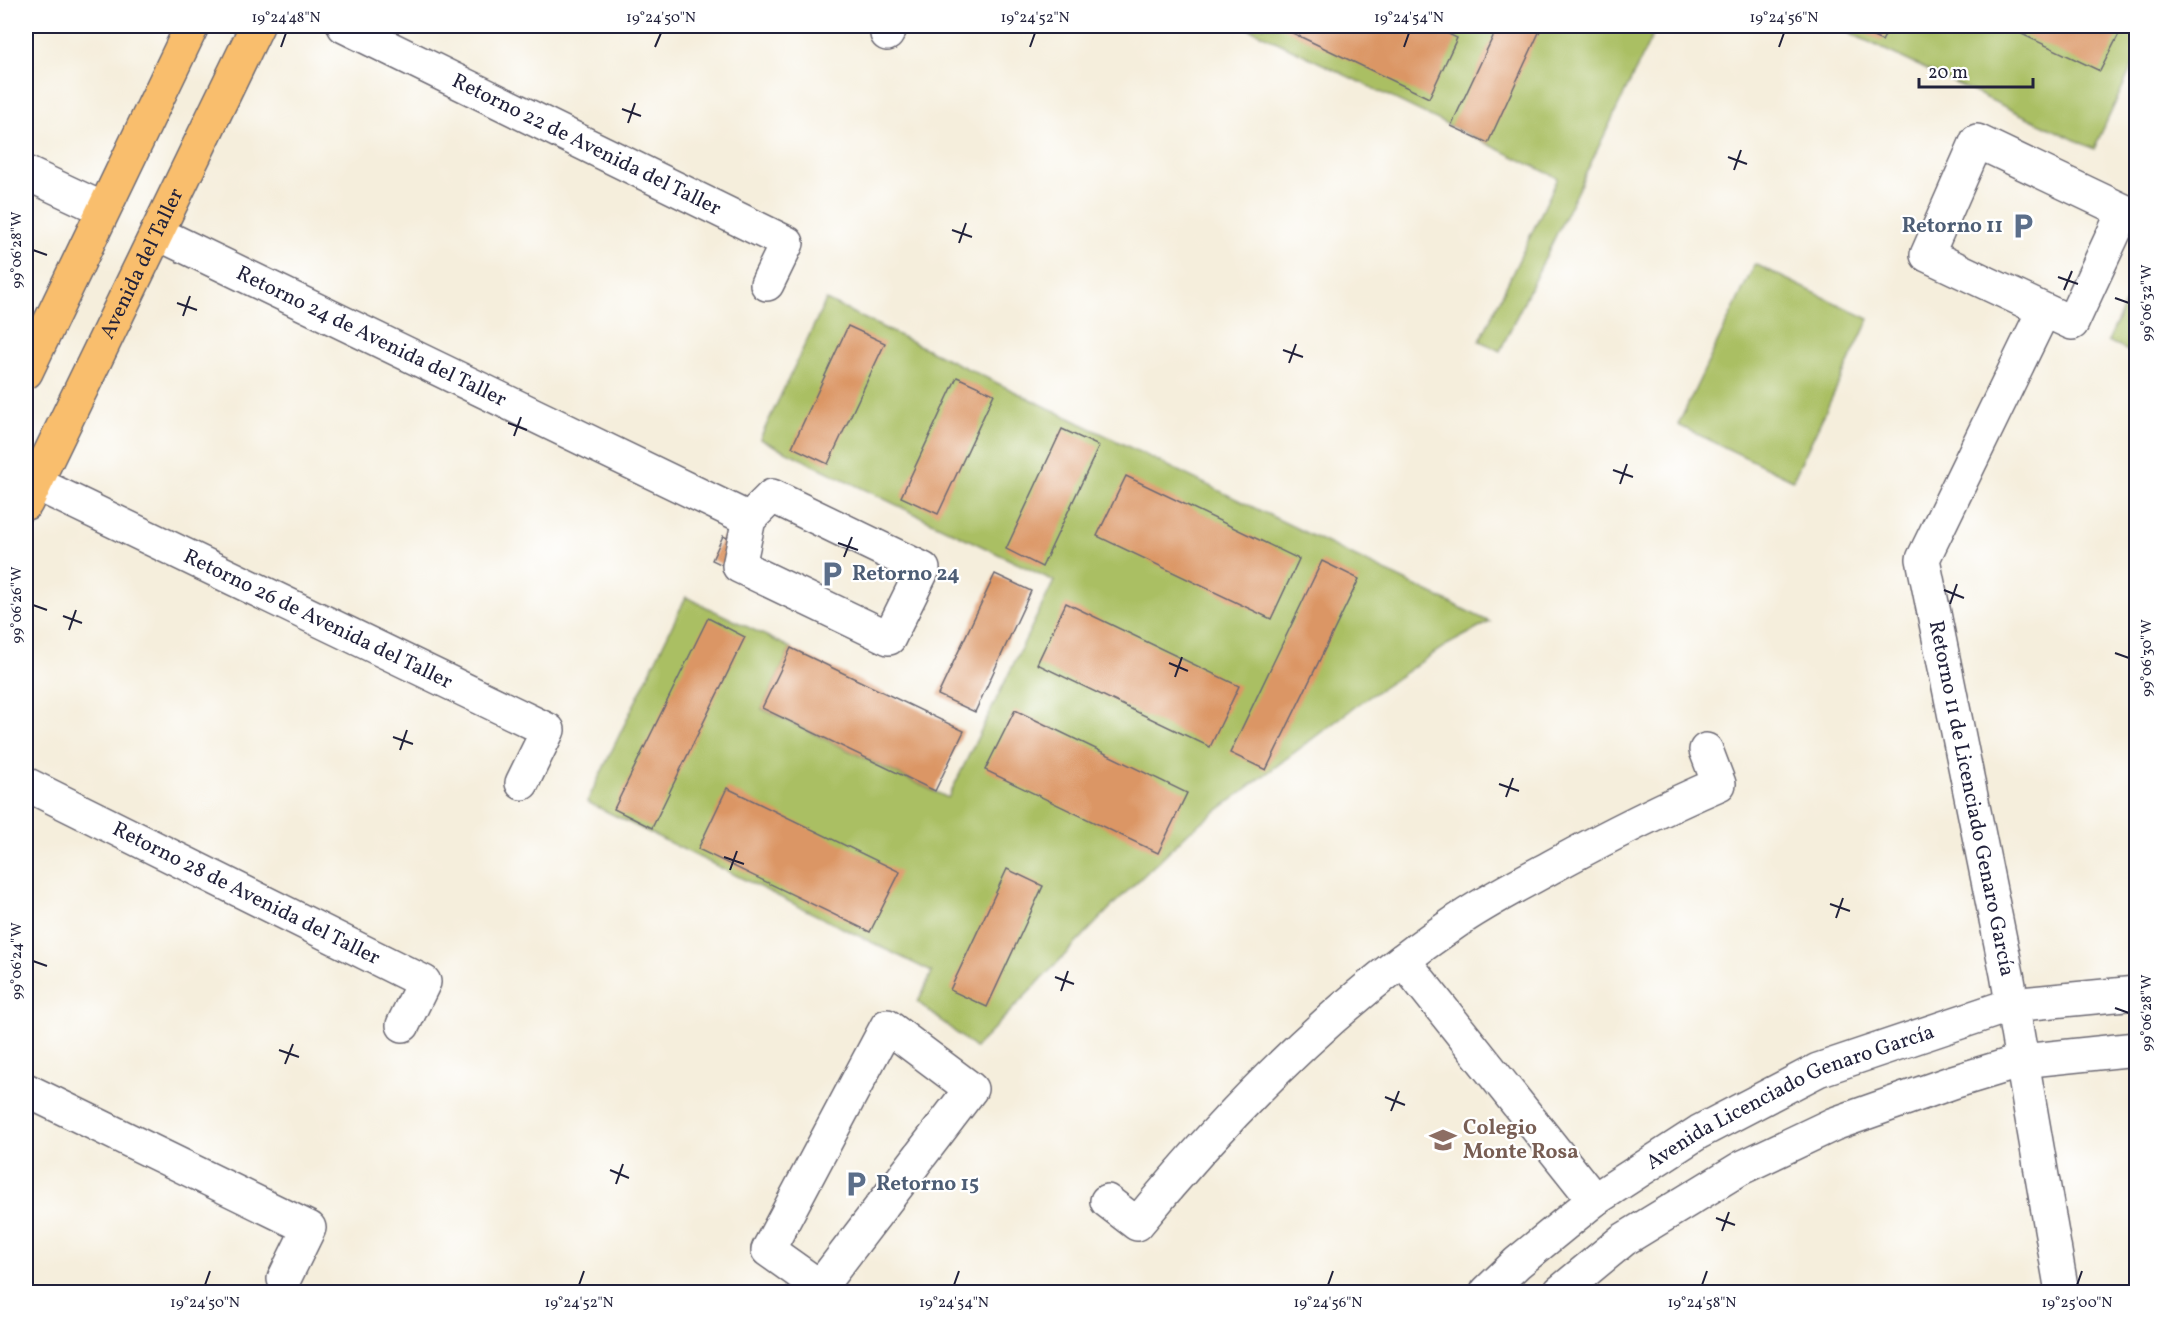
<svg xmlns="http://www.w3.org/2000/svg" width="2162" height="1318" font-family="Vollkorn,serif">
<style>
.green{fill:#aabf63;stroke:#66704f;stroke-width:1.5}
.building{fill:#db9665}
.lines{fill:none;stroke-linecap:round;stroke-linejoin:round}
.minor-casing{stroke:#6c6973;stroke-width:36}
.major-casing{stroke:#6c6973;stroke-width:36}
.minor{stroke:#fff;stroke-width:33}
.major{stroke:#f9be6d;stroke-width:33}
.ticks{fill:none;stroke:#22223b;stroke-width:2}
.labels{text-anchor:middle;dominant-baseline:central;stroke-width:4.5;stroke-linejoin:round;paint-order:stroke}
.street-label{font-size:21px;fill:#22223b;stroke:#fff}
.service-label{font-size:21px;font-weight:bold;fill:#4e5e75;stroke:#fff;text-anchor:start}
.education-label{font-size:21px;font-weight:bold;fill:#785e54;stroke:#fff;text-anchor:start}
.neatline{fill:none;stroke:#22223b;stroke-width:2}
.ticks-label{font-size:15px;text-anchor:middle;fill:#22223b}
</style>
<rect width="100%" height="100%" fill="#fff"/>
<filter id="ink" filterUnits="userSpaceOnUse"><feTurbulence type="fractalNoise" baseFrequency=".0167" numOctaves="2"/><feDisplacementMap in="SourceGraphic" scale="12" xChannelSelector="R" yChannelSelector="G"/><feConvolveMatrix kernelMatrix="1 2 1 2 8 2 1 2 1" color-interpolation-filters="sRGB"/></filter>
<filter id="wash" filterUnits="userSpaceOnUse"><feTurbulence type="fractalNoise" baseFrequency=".008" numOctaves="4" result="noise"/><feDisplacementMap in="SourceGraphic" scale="24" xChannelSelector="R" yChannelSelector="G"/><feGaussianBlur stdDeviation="1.35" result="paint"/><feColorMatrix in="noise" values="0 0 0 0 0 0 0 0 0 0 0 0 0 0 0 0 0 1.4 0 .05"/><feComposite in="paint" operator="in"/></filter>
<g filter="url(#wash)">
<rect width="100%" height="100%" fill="#f5eedc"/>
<path class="green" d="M 1244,26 L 1657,26 L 1500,351 L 1480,341 L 1558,178 Z
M 1835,26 L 2136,26 L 2136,58 L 2094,149 Z
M 1755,264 L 1869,319 L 1793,480 L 1678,425 Z
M 2136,281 L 2136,355 L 2108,341 Z
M 826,300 L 1490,622 L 1445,646 L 1360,703 L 1189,832 L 1114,904 L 975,1048 L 918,1002 L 932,972 L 587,802 L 686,597 L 791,648 L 762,709 L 948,798 L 1054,581 L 760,439 Z"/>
<g id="blocks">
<path class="building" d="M 1278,26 L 1432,26 L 1457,38 L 1429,98 Z
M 1498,26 L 1542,26 L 1488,143 L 1451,126 Z
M 1849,26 L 1890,26 L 1882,41 Z
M 2005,26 L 2123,26 L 2100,71 Z
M 848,326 L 885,343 L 828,464 L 792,447 Z
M 957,377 L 994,394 L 938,514 L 901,497 Z
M 1062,429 L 1099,446 L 1042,567 L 1006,549 Z
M 1126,476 L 1299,559 L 1271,619 L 1097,536 Z
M 723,536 L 738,543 L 727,567 L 712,560 Z
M 1322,561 L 1359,579 L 1266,770 L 1230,753 Z
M 995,574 L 1031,591 L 975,712 L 938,695 Z
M 1066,603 L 1239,686 L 1210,747 L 1037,664 Z
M 708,618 L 745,637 L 652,828 L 614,809 Z
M 791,648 L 964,731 L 935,791 L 762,708 Z
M 1015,710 L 1187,793 L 1158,853 L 985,770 Z
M 727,788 L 900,872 L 870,932 L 698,849 Z
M 1007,869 L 1043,886 L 987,1007 L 950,990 Z"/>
</g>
</g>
<g filter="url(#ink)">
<use href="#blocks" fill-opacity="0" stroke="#6c6973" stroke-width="1.5"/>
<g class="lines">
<defs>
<g id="minor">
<path id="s1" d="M 344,26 L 787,243 L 767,284"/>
<path d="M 887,34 L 891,26"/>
<path d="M 26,173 L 103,209"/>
<path id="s2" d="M 157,233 L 749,519"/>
<path id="s3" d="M 2044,310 L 1927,255 L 1977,141 L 2124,211 L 2072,323 L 2044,310 L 1923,559 L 2007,974 L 2062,1292"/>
<path id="s4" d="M 35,483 L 548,730 L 522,783"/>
<path d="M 772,496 L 923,569 L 889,638 L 739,566 L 749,519 Z"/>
<path id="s5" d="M 26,784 L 424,982 L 403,1025"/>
<path d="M 1403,960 L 1594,1200"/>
<path d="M 26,1090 L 309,1228 L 284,1279"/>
<path d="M 1107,1201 L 1137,1224 C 1229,1111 1332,1006 1453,924 C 1484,902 1518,885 1551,867 C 1606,837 1661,809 1719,784 L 1706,750"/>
<path d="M 815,1292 L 820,1287 L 971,1089 L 887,1026 L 768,1250 L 820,1287 L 827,1292"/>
<path id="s6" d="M 1487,1292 L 1517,1263 L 1594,1200 L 1699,1132 L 1818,1070 L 2011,1005 L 2136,993"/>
<path d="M 1560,1292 L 1623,1240 L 1741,1168 L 1834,1124 L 1953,1082 L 2022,1061 L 2136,1049"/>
</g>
<g id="major">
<path d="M 26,372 L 192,26"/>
<path id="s7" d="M 26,503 L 257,26"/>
</g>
</defs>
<use href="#minor" class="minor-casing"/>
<use href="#major" class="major-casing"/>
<use href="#minor" class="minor"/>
<use href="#major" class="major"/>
</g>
</g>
<path class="ticks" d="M 281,47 L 286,33M 655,47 L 661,33M 1030,47 L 1035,33M 1404,47 L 1409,33M 1779,47 L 1784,33M 622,109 L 641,116M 628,123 L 635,103M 1728,157 L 1747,164M 1734,170 L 1741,150M 952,230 L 972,237M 959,243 L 966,223M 33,250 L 47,255M 2058,277 L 2078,284M 2064,290 L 2072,271M 2115,298 L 2129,303M 177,303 L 197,310M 183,316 L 190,296M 1283,350 L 1303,357M 1289,363 L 1296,344M 508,423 L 527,430M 514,436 L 521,417M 1613,470 L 1633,477M 1620,484 L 1627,464M 838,543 L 858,550M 844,557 L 852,537M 1944,590 L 1964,598M 1950,604 L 1957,584M 33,605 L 47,610M 63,616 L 82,623M 69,630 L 76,610M 2115,653 L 2129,658M 1169,663 L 1188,671M 1175,677 L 1182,657M 393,737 L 413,744M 400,750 L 407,730M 1499,784 L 1519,791M 1506,797 L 1513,778M 724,857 L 744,864M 730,870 L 737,851M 1830,904 L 1850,911M 1836,918 L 1843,898M 33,961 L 47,966M 1055,977 L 1074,984M 1061,991 L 1068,971M 2115,1008 L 2129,1013M 279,1050 L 299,1057M 285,1064 L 293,1044M 1385,1097 L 1405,1105M 1391,1111 L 1399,1091M 610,1170 L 629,1178M 616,1184 L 623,1164M 1716,1218 L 1735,1225M 1722,1231 L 1729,1212M 205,1285 L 210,1271M 579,1285 L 584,1271M 954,1285 L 959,1271M 1328,1285 L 1333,1271M 1702,1285 L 1707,1271M 2077,1285 L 2082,1271"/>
<defs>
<symbol id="parking-bare" viewBox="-9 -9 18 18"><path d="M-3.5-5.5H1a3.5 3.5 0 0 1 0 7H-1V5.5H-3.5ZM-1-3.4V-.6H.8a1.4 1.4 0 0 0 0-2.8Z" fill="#5c6f8a" stroke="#fff" stroke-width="2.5" paint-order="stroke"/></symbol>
<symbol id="school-bare" viewBox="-9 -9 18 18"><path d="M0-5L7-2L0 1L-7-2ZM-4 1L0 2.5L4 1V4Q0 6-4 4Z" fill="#8d6e63" stroke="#fff" stroke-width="2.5" paint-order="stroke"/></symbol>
</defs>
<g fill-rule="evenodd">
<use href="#parking-bare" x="2004" y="207" width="38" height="38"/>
<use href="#parking-bare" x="813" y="555" width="38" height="38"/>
<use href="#school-bare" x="1424" y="1121" width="38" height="38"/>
<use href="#parking-bare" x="837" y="1165" width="38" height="38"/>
</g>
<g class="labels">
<g class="street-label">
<text stroke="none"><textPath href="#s1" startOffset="270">Retorno 22 de Avenida del Taller</textPath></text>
<text stroke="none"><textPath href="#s7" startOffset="266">Avenida del Taller</textPath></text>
<text stroke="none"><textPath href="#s2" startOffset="238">Retorno 24 de Avenida del Taller</textPath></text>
<text stroke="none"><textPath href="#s4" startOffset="314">Retorno 26 de Avenida del Taller</textPath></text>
<text stroke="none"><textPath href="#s3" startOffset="1092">Retorno 11 de Licenciado Genaro García</textPath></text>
<text stroke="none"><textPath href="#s5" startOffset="246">Retorno 28 de Avenida del Taller</textPath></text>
<text stroke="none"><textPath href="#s6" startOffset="364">Avenida Licenciado Genaro García</textPath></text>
</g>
<g class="service-label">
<text x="2003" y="226" text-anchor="end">Retorno 11</text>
<text x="852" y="574">Retorno 24</text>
<text x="876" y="1184">Retorno 15</text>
</g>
<g class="education-label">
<text x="1463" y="1128">Colegio<tspan x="1463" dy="24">Monte Rosa</tspan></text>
</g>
</g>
<rect width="2162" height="1318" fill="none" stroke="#fff" stroke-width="66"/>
<path d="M1919 78v9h114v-9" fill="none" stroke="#22223b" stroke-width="3"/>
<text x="1928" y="78" font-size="18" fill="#22223b" stroke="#ffffff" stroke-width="4.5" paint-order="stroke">20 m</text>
<rect x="33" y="33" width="2096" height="1252" class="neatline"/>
<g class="ticks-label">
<text x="286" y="22">19°24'48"N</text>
<text x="661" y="22">19°24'50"N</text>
<text x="1035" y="22">19°24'52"N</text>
<text x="1409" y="22">19°24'54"N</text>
<text x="1784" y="22">19°24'56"N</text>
<text transform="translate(16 250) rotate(-90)" y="5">99°06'28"W</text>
<text transform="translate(2146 303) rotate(-90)" y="5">99°06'32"W</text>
<text transform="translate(16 605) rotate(-90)" y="5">99°06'26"W</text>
<text transform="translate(2146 658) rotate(-90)" y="5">99°06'30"W</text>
<text transform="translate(16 961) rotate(-90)" y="5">99°06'24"W</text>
<text transform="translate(2146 1013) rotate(-90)" y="5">99°06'28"W</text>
<text x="205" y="1307">19°24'50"N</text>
<text x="579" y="1307">19°24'52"N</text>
<text x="954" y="1307">19°24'54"N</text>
<text x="1328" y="1307">19°24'56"N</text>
<text x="1702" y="1307">19°24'58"N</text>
<text x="2077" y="1307">19°25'00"N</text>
</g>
</svg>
